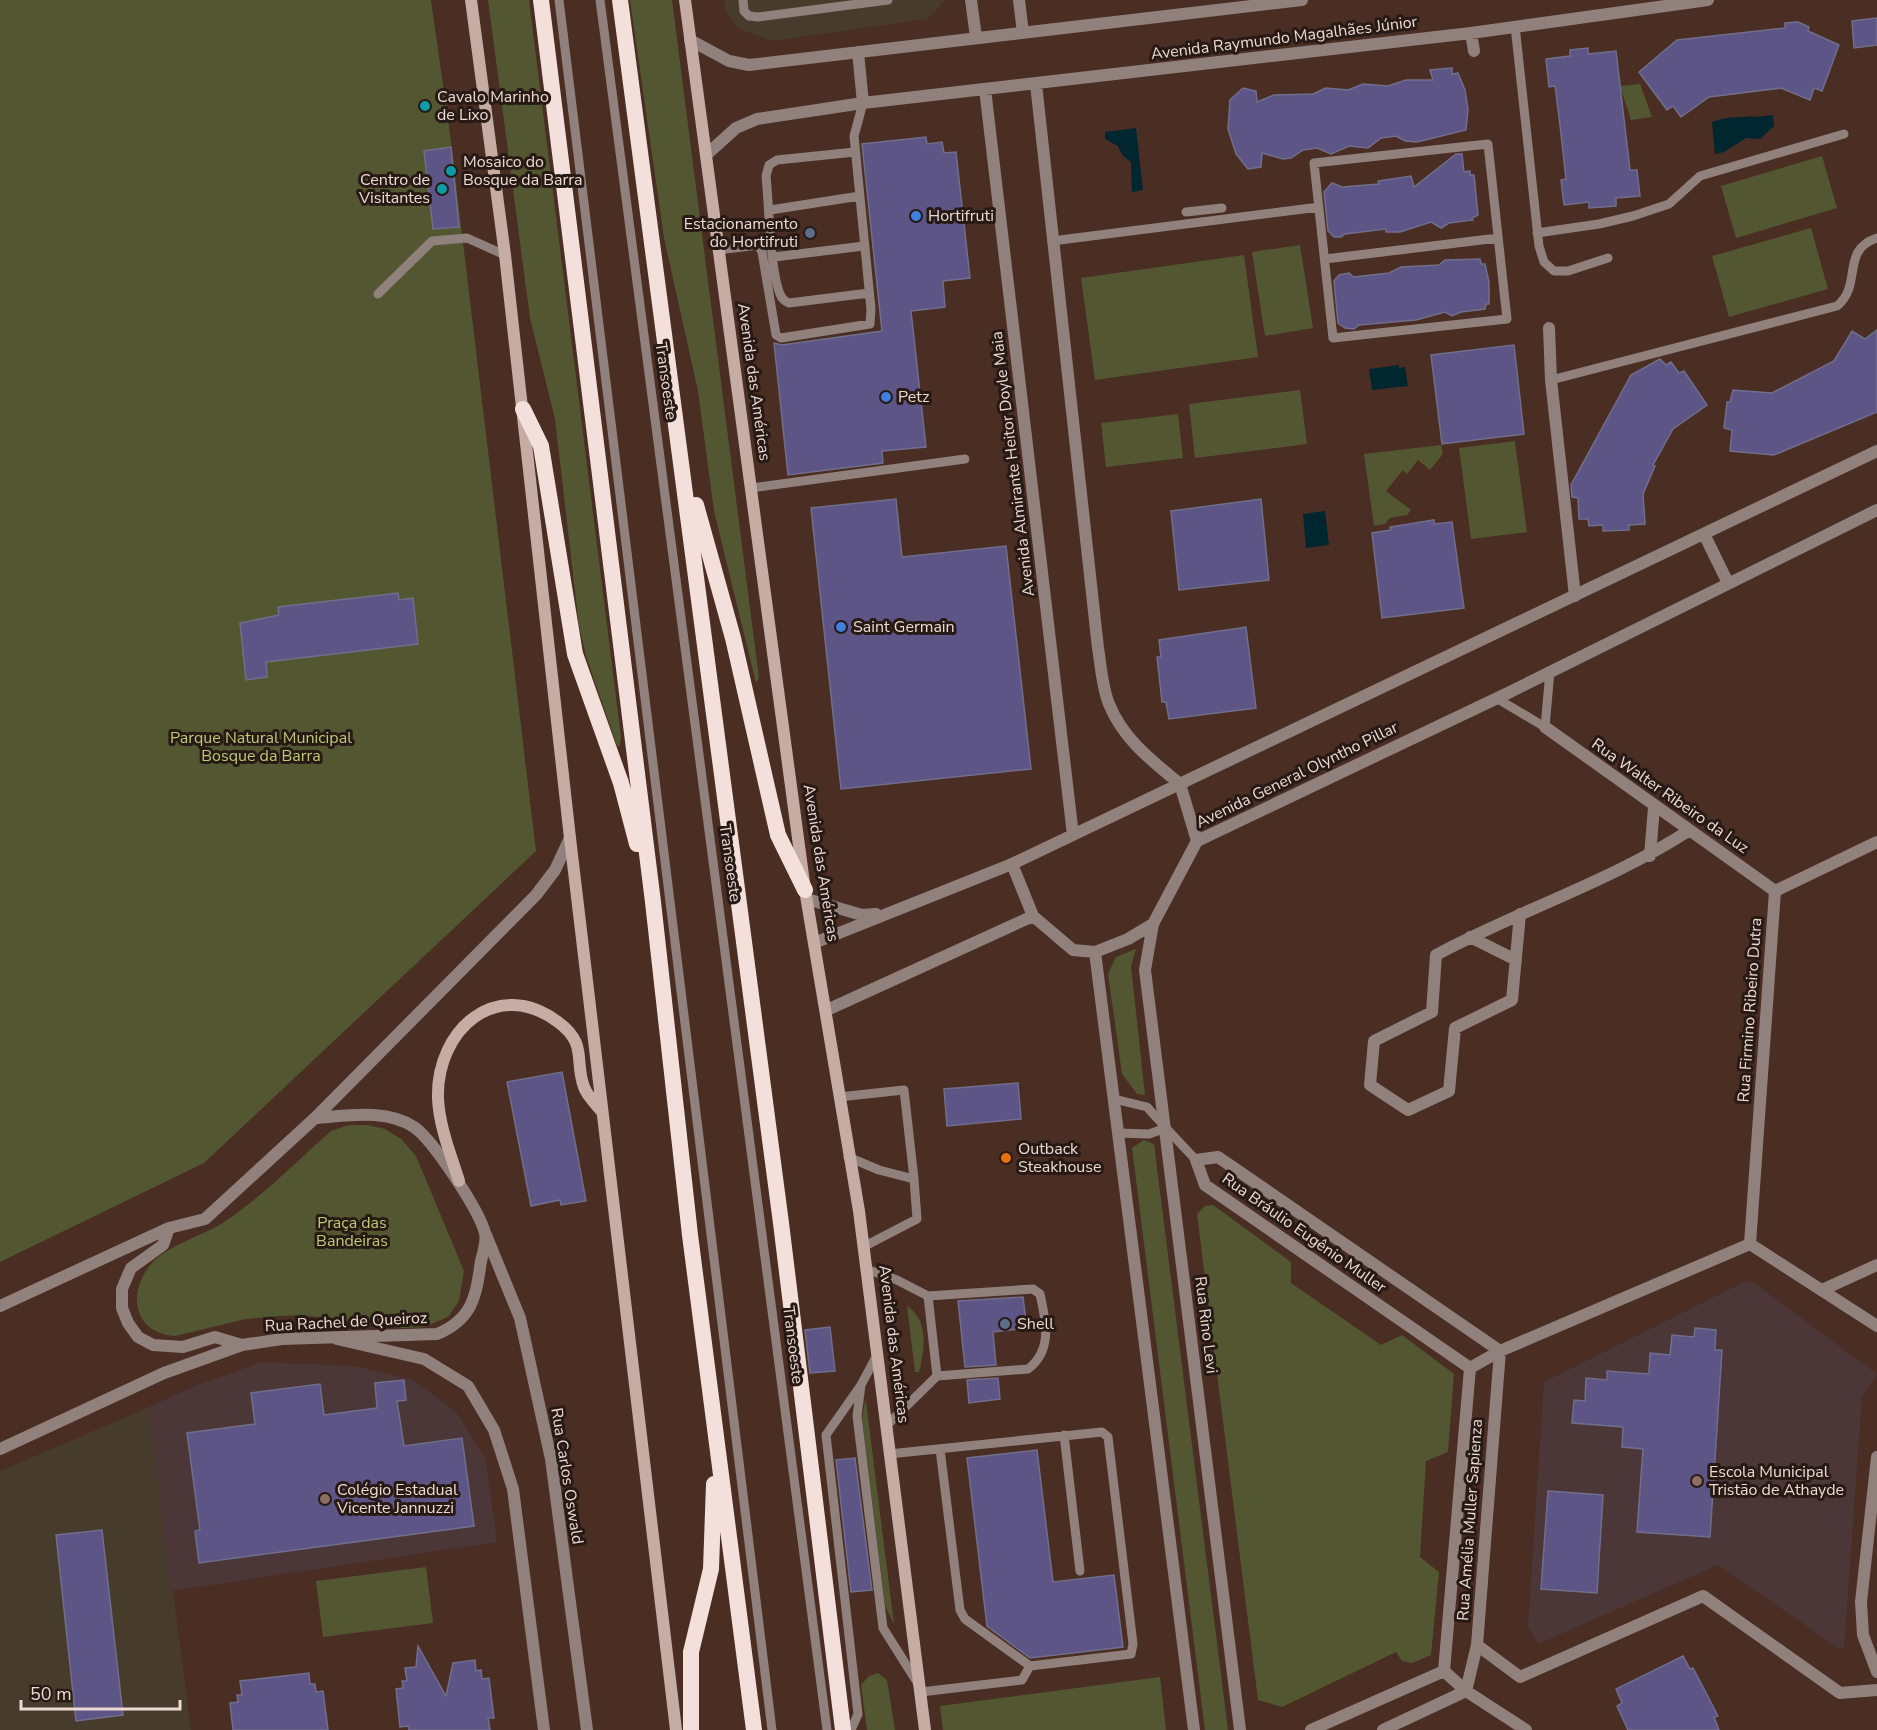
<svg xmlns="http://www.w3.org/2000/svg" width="1877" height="1730" font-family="'Nunito Sans',sans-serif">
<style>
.commercial{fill:#473b2c}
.education{fill:#4c3738}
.green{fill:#525731}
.water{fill:#002630}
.building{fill:#5c5586;stroke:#716e8c;stroke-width:1.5}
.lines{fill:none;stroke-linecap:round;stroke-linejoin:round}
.service{stroke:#91817d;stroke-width:9}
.pedestrian{stroke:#91817d;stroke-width:12}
.minor{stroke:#91817d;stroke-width:12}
.tertiary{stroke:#91817d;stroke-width:12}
.secondary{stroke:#c5aca4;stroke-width:12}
.trunk{stroke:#f4e0da;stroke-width:16}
.culture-dot{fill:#0f9aa8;stroke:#271a15;stroke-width:2}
.shop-dot{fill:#3f7fe0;stroke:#271a15;stroke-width:2}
.service-dot{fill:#5c6f8a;stroke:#271a15;stroke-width:2}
.food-dot{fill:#e8710a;stroke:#271a15;stroke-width:2}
.education-dot{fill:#8d6e63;stroke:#271a15;stroke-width:2}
.labels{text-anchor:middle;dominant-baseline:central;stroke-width:6;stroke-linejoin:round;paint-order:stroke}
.street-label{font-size:16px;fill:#eddad3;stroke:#271a15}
.poi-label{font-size:16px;fill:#eddad3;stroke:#271a15;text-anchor:start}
.park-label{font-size:16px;fill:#bec976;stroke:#271a15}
</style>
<rect width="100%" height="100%" fill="#4a2d23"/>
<path class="commercial" d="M 724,0 L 945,0 L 927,19 L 772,41 L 737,28 L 726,11 Z
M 149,1407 L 191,1730 L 0,1730 L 0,1471 Z"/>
<path class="education" d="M 1746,1281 L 1754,1283 L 1877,1374 L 1862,1396 L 1844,1648 L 1840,1649 L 1718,1565 L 1538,1644 L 1528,1626 L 1544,1382 Z
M 263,1362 L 355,1366 L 413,1380 L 456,1412 L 485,1457 L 497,1542 L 171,1591 L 149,1407 L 202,1383 Z"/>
<path class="green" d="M 0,0 L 431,0 L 450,134 L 536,851 L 204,1163 L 0,1262 Z
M 488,0 L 529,0 L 621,737 L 620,746 L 617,746 L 586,656 L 579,626 L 555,419 L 530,318 Z
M 630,0 L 672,0 L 759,678 L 756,683 L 714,511 L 698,391 L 664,238 Z
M 1640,84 L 1652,117 L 1631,120 L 1620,86 Z
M 1822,156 L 1837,208 L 1736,238 L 1721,186 Z
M 1811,228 L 1828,289 L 1729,317 L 1712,256 Z
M 1300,245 L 1313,328 L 1265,336 L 1252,252 Z
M 1244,255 L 1258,357 L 1095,380 L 1081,278 Z
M 1300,390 L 1307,444 L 1195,458 L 1189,404 Z
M 1178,414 L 1183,458 L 1106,467 L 1101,423 Z
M 1515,441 L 1527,532 L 1471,539 L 1459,448 Z
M 1441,445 L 1443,454 L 1430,470 L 1418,460 L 1407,474 L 1403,470 L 1386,491 L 1411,510 L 1407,515 L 1390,518 L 1385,524 L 1374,526 L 1364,454 Z
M 1136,949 L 1131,966 L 1145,1095 L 1137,1094 L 1122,1074 L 1108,974 L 1116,957 Z
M 349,1125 L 367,1125 L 385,1129 L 401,1139 L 416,1156 L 464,1271 L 459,1301 L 448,1317 L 424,1327 L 403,1328 L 301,1315 L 280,1316 L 246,1319 L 175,1336 C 132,1333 127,1291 152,1263 C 169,1244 206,1235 227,1220 C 264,1195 297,1161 331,1131 Z
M 1144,1140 L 1154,1144 L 1228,1730 L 1205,1730 L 1132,1148 Z
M 1213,1205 L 1291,1262 L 1291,1283 L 1381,1345 L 1402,1335 L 1454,1374 L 1448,1452 L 1426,1461 L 1420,1557 L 1439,1572 L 1431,1655 L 1412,1663 L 1402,1661 L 1396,1652 L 1282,1707 L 1258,1700 L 1197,1214 L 1205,1206 Z
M 907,1306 C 929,1320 925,1350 919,1372 L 915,1372 Z
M 865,1401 L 866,1401 L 894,1624 L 885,1606 L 862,1419 Z
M 426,1567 L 433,1623 L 323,1637 L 316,1581 Z
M 878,1673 L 887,1680 L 895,1730 L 867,1730 L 861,1685 L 869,1676 Z
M 1160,1677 L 1166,1730 L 943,1730 L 940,1706 Z"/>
<path class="water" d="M 1773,115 L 1774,126 L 1760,139 L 1746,138 L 1724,152 L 1715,154 L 1712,122 C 1732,114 1752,119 1773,115 Z
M 1136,128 L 1143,190 L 1132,192 L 1131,162 L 1123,156 L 1118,146 L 1105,139 L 1105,132 Z
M 1399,365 L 1399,368 L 1405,367 L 1408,386 L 1372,390 L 1369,369 Z
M 1325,511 L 1329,545 L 1306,548 L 1303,514 Z"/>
<path class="building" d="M 1877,18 L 1877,45 L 1854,48 L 1852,21 Z
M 1798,22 L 1809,27 L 1808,31 L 1839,45 L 1822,91 L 1814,88 L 1810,100 L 1781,88 L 1709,97 L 1681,117 L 1673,106 L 1667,110 L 1639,72 L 1677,40 L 1785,28 L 1785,23 Z
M 1588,48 L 1588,54 L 1616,51 L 1630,170 L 1637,170 L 1640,196 L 1616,198 L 1616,206 L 1589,208 L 1589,202 L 1564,205 L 1561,180 L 1566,179 L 1560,125 L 1555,86 L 1549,87 L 1546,59 L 1570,56 L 1570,50 Z
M 1452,68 L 1452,74 L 1458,73 L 1465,90 L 1468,109 L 1466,130 L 1417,142 L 1405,141 L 1396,136 L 1381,138 L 1368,148 L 1349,146 L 1331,154 L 1317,148 L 1303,150 L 1291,158 L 1283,159 L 1262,153 L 1261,167 L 1248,169 L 1236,154 L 1228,129 L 1230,100 L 1243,88 L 1256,91 L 1257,102 L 1274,95 L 1313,94 L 1326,88 L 1348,90 L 1363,84 L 1388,86 L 1406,80 L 1433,80 L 1430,70 Z
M 926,137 L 927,144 L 942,142 L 944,153 L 956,152 L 970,278 L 943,281 L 945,307 L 911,311 L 926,447 L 882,451 L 883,463 L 788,475 L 774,343 L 782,345 L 882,331 L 862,144 Z
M 451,147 L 459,227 L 433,229 L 424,151 Z
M 1456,154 L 1462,154 L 1464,172 L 1470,171 L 1470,175 L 1474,175 L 1478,215 L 1472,218 L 1473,220 L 1449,223 L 1441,228 L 1431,222 L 1400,232 L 1386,232 L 1386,229 L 1345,234 L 1341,237 L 1334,237 L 1328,231 L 1324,192 L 1332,183 L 1342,187 L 1379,184 L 1378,181 L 1411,176 L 1414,187 Z
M 1480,259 L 1481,264 L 1485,264 L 1489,282 L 1489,304 L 1486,304 L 1485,309 L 1461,312 L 1452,316 L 1445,312 L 1416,320 L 1359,325 L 1354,329 L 1345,328 L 1338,323 L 1334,281 L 1339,275 L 1349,273 L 1354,277 L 1389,273 L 1401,267 L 1439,265 L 1445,260 Z
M 1877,330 L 1877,412 L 1774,455 L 1730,451 L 1732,430 L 1724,428 L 1727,402 L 1730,402 L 1733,390 L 1772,393 L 1834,361 L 1852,331 L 1865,339 Z
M 1514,345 L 1524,434 L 1442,444 L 1431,355 Z
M 1660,359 L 1666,365 L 1671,362 L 1679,373 L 1684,371 L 1707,405 L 1673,429 L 1653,465 L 1655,466 L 1643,494 L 1645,524 L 1629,525 L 1629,530 L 1603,531 L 1603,525 L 1589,526 L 1588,519 L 1579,519 L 1578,498 L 1572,497 L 1571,485 L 1631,375 Z
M 896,499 L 902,557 L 1006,546 L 1031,769 L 841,789 L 811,508 Z
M 1261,499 L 1269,580 L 1179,590 L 1171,511 Z
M 1434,520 L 1434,524 L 1452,522 L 1464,608 L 1382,618 L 1372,533 L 1391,530 L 1390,527 Z
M 398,593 L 399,600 L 413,598 L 418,644 L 266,662 L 267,677 L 246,680 L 240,623 L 279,615 L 278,607 Z
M 1246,627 L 1256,708 L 1169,719 L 1166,702 L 1162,702 L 1157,657 L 1161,657 L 1159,640 Z
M 562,1072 L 586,1201 L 561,1205 L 560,1200 L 531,1206 L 507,1082 Z
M 1018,1083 L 1021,1119 L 947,1126 L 944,1089 Z
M 1023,1297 L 1027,1328 L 993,1332 L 996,1365 L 965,1367 L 958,1301 Z
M 830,1327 L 835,1371 L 810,1373 L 805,1330 Z
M 1695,1328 L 1716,1330 L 1715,1350 L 1722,1350 L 1710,1537 L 1637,1532 L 1643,1449 L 1622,1447 L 1623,1427 L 1572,1423 L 1574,1400 L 1585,1401 L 1586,1378 L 1607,1380 L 1607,1371 L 1649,1374 L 1650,1353 L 1670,1355 L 1672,1335 L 1694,1337 Z
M 998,1378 L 1000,1399 L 969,1403 L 967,1380 Z
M 404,1380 L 406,1400 L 397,1401 L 404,1446 L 462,1438 L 474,1526 L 199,1563 L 195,1531 L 200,1530 L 187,1433 L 255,1424 L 251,1393 L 320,1384 L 324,1415 L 377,1408 L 375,1383 Z
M 1037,1450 L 1053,1582 L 1114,1575 L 1123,1647 L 1030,1658 L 987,1626 L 967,1458 Z
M 855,1458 L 872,1590 L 851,1592 L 836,1460 Z
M 1548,1491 L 1603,1495 L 1597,1593 L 1541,1589 Z
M 102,1530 L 123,1715 L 76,1721 L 56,1535 Z
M 418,1646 L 446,1696 L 453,1663 L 475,1660 L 476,1671 L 481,1670 L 482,1679 L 489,1678 L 494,1718 L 488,1718 L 490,1730 L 409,1730 L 408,1726 L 400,1727 L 396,1689 L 403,1688 L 402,1681 L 407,1681 L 405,1668 L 416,1667 Z
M 1683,1656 L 1690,1669 L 1693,1668 L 1718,1716 L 1714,1717 L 1719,1730 L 1628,1730 L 1617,1706 L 1622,1703 L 1616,1689 Z
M 309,1673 L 310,1684 L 315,1684 L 316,1692 L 323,1691 L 328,1730 L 233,1730 L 230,1703 L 238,1702 L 237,1695 L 242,1695 L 240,1681 Z"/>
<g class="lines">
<path class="service" d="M 559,0 L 772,1730
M 600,0 L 827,1730
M 743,0 L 744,11 L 749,16 L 758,17 L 888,0
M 1515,26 L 1539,246 L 1544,262 L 1554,271 L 1568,271 L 1608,258
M 1488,144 L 1507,319 L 1333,338 L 1314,163 Z
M 855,152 L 777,160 L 769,165 L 766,176 C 769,204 770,271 780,294 C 782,299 784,301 789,303 L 869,293
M 770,210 L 860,196
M 1186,212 L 1222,208
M 1537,233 L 1599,224 L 1633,216 L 1669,204 L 1700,176 L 1844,134
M 1052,241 L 1319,207
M 718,250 L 758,245 L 762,252 L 776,335 L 781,338 L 870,324 L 871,309 L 854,136 L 863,103
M 774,257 L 864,246
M 1325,259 L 1498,238
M 378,294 L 432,241 L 467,238 L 505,255
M 1551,380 L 1837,306 C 1863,285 1840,250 1877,238
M 751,488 L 965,459
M 1496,698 L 1545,727 L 1550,671
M 839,1097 L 904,1090 L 914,1179
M 1114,1099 L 1147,1107 L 1166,1128 L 1149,1134 L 1118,1133
M 1166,1128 L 1196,1160
M 848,1157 L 879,1170 L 914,1179 L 917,1219 L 863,1247
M 866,1269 L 897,1280 L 928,1296 L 937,1376 L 886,1426
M 928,1296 L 1033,1289 L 1040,1294 C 1046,1321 1053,1350 1028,1369 L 937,1376
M 877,1355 L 861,1385 L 857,1416 L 883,1628 L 917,1682
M 1064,1435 L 1080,1571
M 940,1449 L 960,1610 L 965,1619 L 1030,1666
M 889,1454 L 1102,1432 L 1108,1437 L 1133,1644 L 1131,1654 L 1030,1666 L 1022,1680 L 921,1692
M 851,1730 L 858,1714 L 826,1435 L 861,1385"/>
<path class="pedestrian" d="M 1180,784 L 1197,841
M 1012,864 L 1033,916
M 1477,1645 L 1520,1677 L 1703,1596 L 1840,1693 L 1877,1690"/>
<path class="minor" d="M 971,0 L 976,37
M 1019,0 L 1023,33
M 1471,33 L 1474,51
M 690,40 L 729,61 L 749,65 L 1302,0
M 858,52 L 863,103
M 1036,84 L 1098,648 C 1101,666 1102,687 1109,704 C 1123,739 1151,760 1180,784
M 985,89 L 1073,835
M 706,155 L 736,128 L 757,119 L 863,103 L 1471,33 L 1708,0
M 1549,328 L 1551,380 L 1575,596
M 1704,534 L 1728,583
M 1545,727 L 1775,891
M 1650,856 L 1654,807
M 807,899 L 862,915 L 876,914
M 1520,914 L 1512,1000 L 1455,1028 L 1449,1091 L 1408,1110 L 1370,1085 L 1374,1041 L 1432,1012 L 1436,955 C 1520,910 1611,881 1690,830
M 1153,924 L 1145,970 L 1240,1730
M 1470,937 L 1516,960
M 814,943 L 1012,864 L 1877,451
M 1095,952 L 1194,1730
M 827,1010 L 1033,916 L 1073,950 L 1095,952 L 1128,939 L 1153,924 L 1197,841 L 1508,693 L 1877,510
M 486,1235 L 520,1318 L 551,1459 L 587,1730
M 1750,1244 L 1775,891 L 1877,842
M 1822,1290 L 1877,1265
M 337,1339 L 424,1359 L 468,1386 L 494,1430 L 513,1489 L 544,1730
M 1470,1368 L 1500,1351 L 1750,1244 L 1877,1326
M 1877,1457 L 1861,1602 L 1863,1635 L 1877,1672
M 1444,1671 L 1470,1368
M 1444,1671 L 1466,1691 L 1526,1730
M 1311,1730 L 1444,1671
M 1383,1730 L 1466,1691 L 1477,1645 L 1500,1351 L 1218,1157 L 1196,1160 L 1205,1185 L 1470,1368"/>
<path class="tertiary" d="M 169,1228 L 163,1245 L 131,1268 L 122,1289 L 122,1308 L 128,1323 L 138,1337 L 153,1345 L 183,1347 L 215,1337 L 242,1345
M 0,1306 L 169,1228 L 205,1219 L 315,1118 L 536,895 L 555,870 L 570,838
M 0,1449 L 164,1373 L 242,1345 L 282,1339 L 437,1334 C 473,1319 476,1296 481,1261 C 483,1253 487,1241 485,1233 C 479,1210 433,1140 414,1127 C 386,1108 346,1116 315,1118"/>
<path class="secondary" d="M 471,0 L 505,255 L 570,838 L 676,1730
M 685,0 L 805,890 L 859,1211 L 925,1730
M 459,1181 C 451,1155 439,1126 438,1098 C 436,1030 497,976 558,1022 C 588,1044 574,1060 584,1087 C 587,1096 597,1105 602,1112"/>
<path class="trunk" d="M 541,0 L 653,902 L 690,1235 L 754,1730
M 620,0 L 781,1223 L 843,1730
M 523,409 L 541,446 L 575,654 L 621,783 L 637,844
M 696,505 L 733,638 L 778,835 L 805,890
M 691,1730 L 691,1652 L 711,1569 L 714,1484"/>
</g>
<g class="culture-dot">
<circle cx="425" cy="106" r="6"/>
<circle cx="451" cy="171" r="6"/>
<circle cx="442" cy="189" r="6"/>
</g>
<g class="shop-dot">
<circle cx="916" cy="216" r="6"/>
<circle cx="886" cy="397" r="6"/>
<circle cx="841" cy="627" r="6"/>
</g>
<g class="service-dot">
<circle cx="810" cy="233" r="6"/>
<circle cx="1005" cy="1324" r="6"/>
</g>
<circle class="food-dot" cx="1006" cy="1158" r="6"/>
<g class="education-dot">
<circle cx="1697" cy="1481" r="6"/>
<circle cx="325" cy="1499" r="6"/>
</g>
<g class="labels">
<g class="street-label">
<text transform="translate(1284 38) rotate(-7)">Avenida Raymundo Magalhães Júnior</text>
<text transform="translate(666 381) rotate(82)">Transoeste</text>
<text transform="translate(754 382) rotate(82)">Avenida das Américas</text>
<text transform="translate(1013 464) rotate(-97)">Avenida Almirante Heitor Doyle Maia</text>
<text transform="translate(1297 775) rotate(-26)">Avenida General Olyntho Pillar</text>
<text transform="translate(1670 796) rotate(35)">Rua Walter Ribeiro da Luz</text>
<text transform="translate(730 863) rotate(82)">Transoeste</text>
<text transform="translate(821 863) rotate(81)">Avenida das Américas</text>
<text transform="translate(1750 1010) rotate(-86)">Rua Firmino Ribeiro Dutra</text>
<text transform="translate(1304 1233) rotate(35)">Rua Bráulio Eugênio Muller</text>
<text transform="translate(346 1322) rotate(-3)">Rua Rachel de Queiroz</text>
<text transform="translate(1206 1325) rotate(83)">Rua Rino Levi</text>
<text transform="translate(894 1344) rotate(83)">Avenida das Américas</text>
<text transform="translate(793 1345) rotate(83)">Transoeste</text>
<text transform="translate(567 1476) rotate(81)">Rua Carlos Oswald</text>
<text transform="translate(1470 1520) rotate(-86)">Rua Amélia Muller Sapienza</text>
</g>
<g class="poi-label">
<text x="437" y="97">Cavalo Marinho<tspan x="437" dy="18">de Lixo</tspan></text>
<text x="463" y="162">Mosaico do<tspan x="463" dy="18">Bosque da Barra</tspan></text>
<text x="430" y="180" text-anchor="end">Centro de<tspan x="430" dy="18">Visitantes</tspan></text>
<text x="928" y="216">Hortifruti</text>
<text x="798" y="224" text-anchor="end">Estacionamento<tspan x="798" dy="18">do Hortifruti</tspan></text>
<text x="898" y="397">Petz</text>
<text x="853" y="627">Saint Germain</text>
<text x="1018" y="1149">Outback<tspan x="1018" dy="18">Steakhouse</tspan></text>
<text x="1017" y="1324">Shell</text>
<text x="1709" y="1472">Escola Municipal<tspan x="1709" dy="18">Tristão de Athayde</tspan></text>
<text x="337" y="1490">Colégio Estadual<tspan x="337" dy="18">Vicente Jannuzzi</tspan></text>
</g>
<g class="park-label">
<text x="261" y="738">Parque Natural Municipal<tspan x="261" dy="18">Bosque da Barra</tspan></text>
<text x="352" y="1223">Praça das<tspan x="352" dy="18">Bandeiras</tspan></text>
</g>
</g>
<path d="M21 1700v9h159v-9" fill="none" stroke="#eddad3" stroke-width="3"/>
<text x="30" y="1700" font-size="18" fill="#eddad3" stroke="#271a15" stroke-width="4.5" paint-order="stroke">50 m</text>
</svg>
